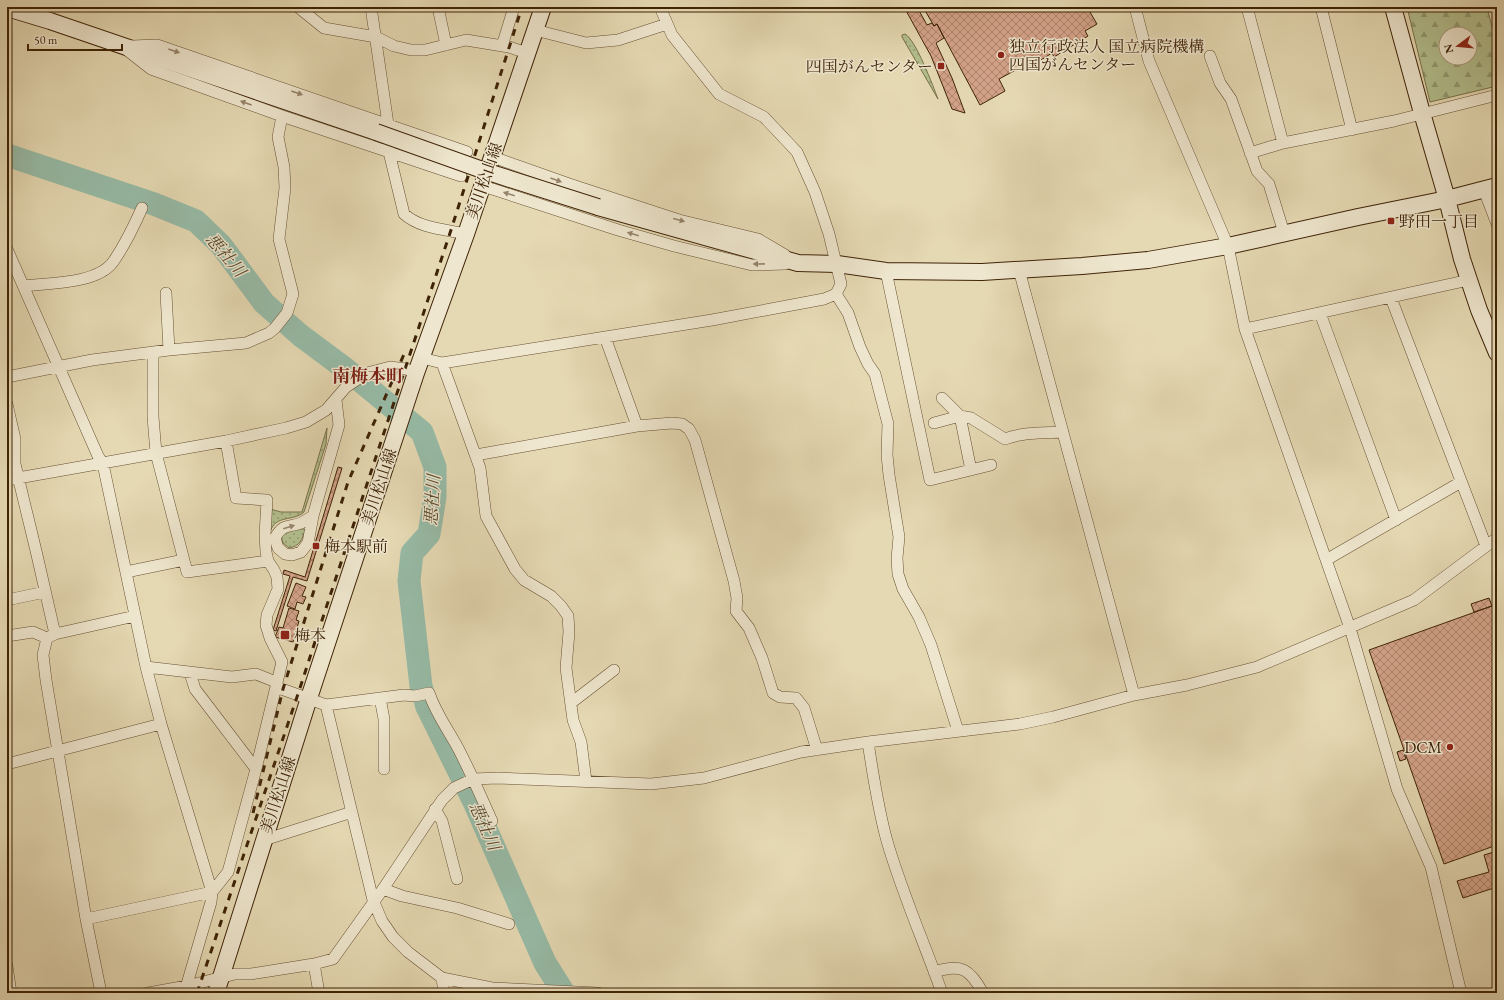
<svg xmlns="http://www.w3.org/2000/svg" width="1504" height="1000" font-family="'EB Garamond','Noto Serif JP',serif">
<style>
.green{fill:url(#green-dots);stroke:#79714a}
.forest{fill:url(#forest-firs);stroke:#79714a;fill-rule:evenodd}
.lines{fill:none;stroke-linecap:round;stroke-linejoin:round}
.river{stroke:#97bba7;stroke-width:23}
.building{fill:url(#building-cross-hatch);stroke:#3f2307}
.street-casing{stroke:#685032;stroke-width:12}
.secondary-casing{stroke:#3f2307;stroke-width:18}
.street{stroke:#eee6ce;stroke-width:11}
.secondary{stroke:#eee6ce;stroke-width:16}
.rail{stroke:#3f2307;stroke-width:3;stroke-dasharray:7 7;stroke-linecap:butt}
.secondary-bridge-casing{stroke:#3f2307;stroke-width:18;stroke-linecap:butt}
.secondary-bridge{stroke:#eee6ce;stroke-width:16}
.oneway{fill:#96846a}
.poi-dot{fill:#8f2418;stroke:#eee6ce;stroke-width:1.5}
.labels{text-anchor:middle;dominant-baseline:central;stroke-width:3;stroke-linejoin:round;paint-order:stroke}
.poi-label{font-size:16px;fill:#3f2307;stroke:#eee6ce;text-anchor:start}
.street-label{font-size:16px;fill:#3f2307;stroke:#eee6ce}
.water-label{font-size:17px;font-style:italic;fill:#55492f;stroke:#eee6ce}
.quarter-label{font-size:18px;font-weight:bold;fill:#7a1f14;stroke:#eee6ce}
</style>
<defs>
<pattern id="green-dots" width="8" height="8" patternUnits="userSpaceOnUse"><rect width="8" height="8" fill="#b3bf8e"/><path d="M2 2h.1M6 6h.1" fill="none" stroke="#939b72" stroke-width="1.8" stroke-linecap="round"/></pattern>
<pattern id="forest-firs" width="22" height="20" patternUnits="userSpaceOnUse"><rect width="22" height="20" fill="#b3bf8e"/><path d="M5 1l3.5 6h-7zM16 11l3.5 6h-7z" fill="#939b72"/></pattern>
<pattern id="building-cross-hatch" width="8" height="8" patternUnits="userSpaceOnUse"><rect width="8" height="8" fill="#d4a389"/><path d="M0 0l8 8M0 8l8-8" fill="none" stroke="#ad846e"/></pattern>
</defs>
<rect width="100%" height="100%" fill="#e5d9b3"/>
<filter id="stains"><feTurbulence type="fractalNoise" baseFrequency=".005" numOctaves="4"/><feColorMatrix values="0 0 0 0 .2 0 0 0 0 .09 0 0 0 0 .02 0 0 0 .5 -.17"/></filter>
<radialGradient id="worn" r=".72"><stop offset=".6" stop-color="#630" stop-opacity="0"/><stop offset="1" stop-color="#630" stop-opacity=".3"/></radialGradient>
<path class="green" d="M 905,34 C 916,40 933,86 938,99 L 902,37 L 902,35 Z
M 327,428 L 326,444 L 304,512 C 293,522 276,514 270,532 L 270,509 L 281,512 L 302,512 Z
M 292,529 L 304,529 L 305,530 C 302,540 300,546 289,548 L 283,543 L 281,537 L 283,534 Z"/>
<path class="forest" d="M 1407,7 L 1487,7 L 1497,47 L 1497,86 L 1430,102 ZM 1446,34 L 1470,34 L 1470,58 L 1446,58 Z"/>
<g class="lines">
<path class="river" d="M 7,155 L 154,204 L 196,221 L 221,245 L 264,303 L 300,335 L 347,370 L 422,432 L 435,467 L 435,497 L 429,534 L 412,553 L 409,581 L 421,686 L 427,707 L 475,804 L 545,963 L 564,993"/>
</g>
<path class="building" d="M 904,7 L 917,7 L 927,25 L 932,23 L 934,26 L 937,24 L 944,38 L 936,43 L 952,78 L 965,113 L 952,109 L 931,56 Z
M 923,7 L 1087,7 L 1097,24 L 1085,31 L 1088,36 L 1054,57 L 1052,53 L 1025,70 L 1023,66 L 999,79 L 1005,91 L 980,105 L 937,24 L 934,26 Z
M 338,467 L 342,468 L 307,581 L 293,577 L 276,631 L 273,630 L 290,576 L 283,574 L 284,570 L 305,577 Z
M 296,583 L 306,587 L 302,596 L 306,597 L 303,604 L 297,602 L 295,609 L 287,606 Z
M 1489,598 L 1492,606 L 1474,612 L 1471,604 Z
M 1497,604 L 1497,622 L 1492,606 Z
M 1492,606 L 1497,622 L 1497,845 L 1444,864 L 1369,650 Z
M 289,608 L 299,611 L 296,620 L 299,621 L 293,642 L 275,637 L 279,627 L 283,628 Z
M 1403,750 L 1406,759 L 1400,761 L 1397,752 Z
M 1497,851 L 1497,894 L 1494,888 L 1463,898 L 1457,881 L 1489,872 L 1484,855 Z"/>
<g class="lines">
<defs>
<path id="street" d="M 298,7 L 324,28 L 376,37 L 394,46 L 411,50 L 425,50 L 466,40 L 509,47 L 527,53
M 371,7 L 388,124 L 389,152 L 404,214 C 421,229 445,229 466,234
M 438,7 L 446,45
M 1135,7 L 1149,61 L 1228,246 L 1245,329 L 1350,628 L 1397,789 L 1431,867 L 1461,993
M 1247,7 L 1283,143
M 1321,7 L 1352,130
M 535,30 L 586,43 L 618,40 L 667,24
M 132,46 L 157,45 L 467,152
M 502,46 L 514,7
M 128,51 L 151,69 L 282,116 L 461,176
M 1210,56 L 1220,83 L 1231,99 L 1257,171 L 1269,184 L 1284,233
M 1250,153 L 1283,143 L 1394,121 L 1497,95
M 493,157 L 569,184 L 679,220 L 758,239 L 785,255
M 483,186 L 618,230 L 674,246 L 752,265 L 785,264
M 1484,190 L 1497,224
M 7,249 L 98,456 L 103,464 L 146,667 L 161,724 L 212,892 L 211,902 L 185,991
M 1019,270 L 1134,695
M 886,271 L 930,480 L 991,465
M 24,286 C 49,283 97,284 113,262 C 125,245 134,226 142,208
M 166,293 L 169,350
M 836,294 L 848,313 L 860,347 L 868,364 L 875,374 L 888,424 L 887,455 L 889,475 L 899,537 L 897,558 L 898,574 L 903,589 L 919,617 L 931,645 L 958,731
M 1391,298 L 1486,546
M 1320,313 L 1396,520
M 1245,329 L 1469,280
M 605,337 L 637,426
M 153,352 L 153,417 L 156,453 L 187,572 L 268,561
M 422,358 L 442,363 L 712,320 L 824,299 L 836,294 L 841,284 L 829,234 L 815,192 L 797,152 L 764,117 L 719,94 L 672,35 L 660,7
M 442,363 L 480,468 L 486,516 L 515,569 L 524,580 L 551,596 L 561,606 L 568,616 L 569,632 L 566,668 L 573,720 L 581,742 L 586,781
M 7,377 L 92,360 L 169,350 L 246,343 L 269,333 L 275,328 L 287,313 L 293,294 L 279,239 L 285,188 L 284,167 L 278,137 L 282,116
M 942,398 L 960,416 L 971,418 L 1005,439 C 1023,432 1044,433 1063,432
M 7,404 L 15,439 L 15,464 L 37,555 L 55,634 L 47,638 L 43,655 L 46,680 L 86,919 L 101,993
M 934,423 L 960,416 L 971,470
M 476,455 L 637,426 L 672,423 L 682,424 L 689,429 L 695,440 L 734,581 L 737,598 L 736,611 L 749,628 L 762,658 L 773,693 L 780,697 L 796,698 L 804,708 L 817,750
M 7,480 L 226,441 L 286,428 L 306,422 L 326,410 L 346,387 L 367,373 L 390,367 L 406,369 L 416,373
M 313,516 C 309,518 305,521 301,523 C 288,528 283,523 275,538 L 278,548 L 285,554 L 292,555 L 301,552 L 308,543 L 313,516 L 339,425 L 336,400
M 1326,560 L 1461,482
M 126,572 L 184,560
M 7,600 L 45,592
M 55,634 L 135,616
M 7,636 L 33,632 L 47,638
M 146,667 L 232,677 L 256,674 L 276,682
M 190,673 L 195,689 L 256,769
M 276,687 L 326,705 L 373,900 L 382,921 L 393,937 L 408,952 L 442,978 L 492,988 L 598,993
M 380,698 L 384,719 L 384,769
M 571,703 L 614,670
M 326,705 L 404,695 L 415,696 L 429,693 C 436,714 449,731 459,750 C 471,773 481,797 492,821
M 868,742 C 873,775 878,809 887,841 C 902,893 924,942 942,993
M 7,764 L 161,724
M 435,809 L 442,821 L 457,879
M 264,840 L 352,812
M 383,889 L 402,896 L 457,908 L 509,924
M 86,919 L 212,892 L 228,872 L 256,769 L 282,662 L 270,638 L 266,625 L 267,615 L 278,589 L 277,577 L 274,570 L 268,561 L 266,552 L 265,535 L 267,500 L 236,498 L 226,441
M 314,964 L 319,993
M 7,966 L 11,993
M 934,972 C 961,963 970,969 983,993
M 442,978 L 444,993
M 148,993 L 187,986 L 235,974 L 251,974 L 314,964 L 333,959 L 383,889 L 442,800 L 454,788 L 473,779 L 498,778 L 651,784 L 704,778 L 801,752 L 868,742 L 1020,724 L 1053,717 L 1134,695 L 1187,685 L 1257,667 L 1414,600 L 1497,538"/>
<path id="secondary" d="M 1393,7 L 1422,113 L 1447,199 L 1462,259 L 1479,310 L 1497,353
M 7,8 L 50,21 L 376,132
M 598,207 L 798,263 L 837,264 L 886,271 L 982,272 L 1082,266 L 1148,260 L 1228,246 L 1358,217 L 1447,199 L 1497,186
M 216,993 L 309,698 L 416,373 L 466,234 L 543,7"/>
</defs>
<use href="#street" class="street-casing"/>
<use href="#secondary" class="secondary-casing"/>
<use href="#street" class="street"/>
<use href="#secondary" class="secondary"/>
<path class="rail" d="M 253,813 L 283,689 L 348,482 L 405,352
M 197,993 L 298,694 L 326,608 L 451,230 L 522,7"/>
<defs>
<path id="secondary-bridge" d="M 376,132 L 488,172 L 598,207"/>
</defs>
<use href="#secondary-bridge" class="secondary-bridge-casing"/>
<use href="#secondary-bridge" class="secondary-bridge"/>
</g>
<defs><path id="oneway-solid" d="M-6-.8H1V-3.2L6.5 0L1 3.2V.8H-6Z"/></defs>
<g class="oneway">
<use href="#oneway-solid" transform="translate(174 51) rotate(19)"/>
<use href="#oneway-solid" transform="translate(297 93) rotate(19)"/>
<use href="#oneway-solid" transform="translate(246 103) rotate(-160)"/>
<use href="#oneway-solid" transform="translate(556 180) rotate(20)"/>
<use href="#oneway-solid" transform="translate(509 194) rotate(-163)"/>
<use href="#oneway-solid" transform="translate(679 220) rotate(15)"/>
<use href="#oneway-solid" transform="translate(633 234) rotate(-164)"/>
<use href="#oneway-solid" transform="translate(759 264) rotate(179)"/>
<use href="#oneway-solid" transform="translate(289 527) rotate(-17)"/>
</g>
<g class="poi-dot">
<circle cx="1001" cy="55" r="4"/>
<rect x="937" y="62" width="8" height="8" rx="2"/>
<rect x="1387" y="217" width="8" height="8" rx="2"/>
<rect x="312" y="542" width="8" height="8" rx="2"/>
<rect x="280" y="630" width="10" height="10" rx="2"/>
<circle cx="1450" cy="747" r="4"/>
</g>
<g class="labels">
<g class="poi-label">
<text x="1009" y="46">独立行政法人 国立病院機構<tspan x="1009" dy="18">四国がんセンター</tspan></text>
<text x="933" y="66" text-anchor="end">四国がんセンター</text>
<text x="1399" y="221">野田一丁目</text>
<text x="324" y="546">梅本駅前</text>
<text x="294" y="635">梅本</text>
<text x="1442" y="747" text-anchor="end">DCM</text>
</g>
<g class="street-label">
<text transform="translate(484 181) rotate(-71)">美川松山線</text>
<text transform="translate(379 487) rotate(-72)">美川松山線</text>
<text transform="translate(278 795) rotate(-72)">美川松山線</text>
</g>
<g class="water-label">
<text transform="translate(226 255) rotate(50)">悪社川</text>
<text transform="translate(432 500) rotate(-86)">悪社川</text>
<text transform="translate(485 826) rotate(66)">悪社川</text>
</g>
<g class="quarter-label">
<text x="368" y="375">南梅本町</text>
</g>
</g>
<rect width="1504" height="1000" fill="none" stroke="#e5d9b3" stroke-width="24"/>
<rect x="8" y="8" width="1488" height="984" fill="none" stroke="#3f2307" stroke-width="2"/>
<rect x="12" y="12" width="1480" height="976" fill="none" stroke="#3f2307"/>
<g transform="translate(1458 46) rotate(254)"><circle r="19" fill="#eee6ce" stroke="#a8987e"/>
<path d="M0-3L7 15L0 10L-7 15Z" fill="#8f2418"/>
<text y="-6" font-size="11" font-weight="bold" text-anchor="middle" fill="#3f2307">N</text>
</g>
<path d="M28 44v6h94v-6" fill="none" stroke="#3f2307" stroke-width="2"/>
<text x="34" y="44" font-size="12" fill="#3f2307" stroke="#eee6ce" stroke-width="3" paint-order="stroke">50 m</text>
<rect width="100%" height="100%" filter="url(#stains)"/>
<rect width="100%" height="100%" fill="url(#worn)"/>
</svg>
